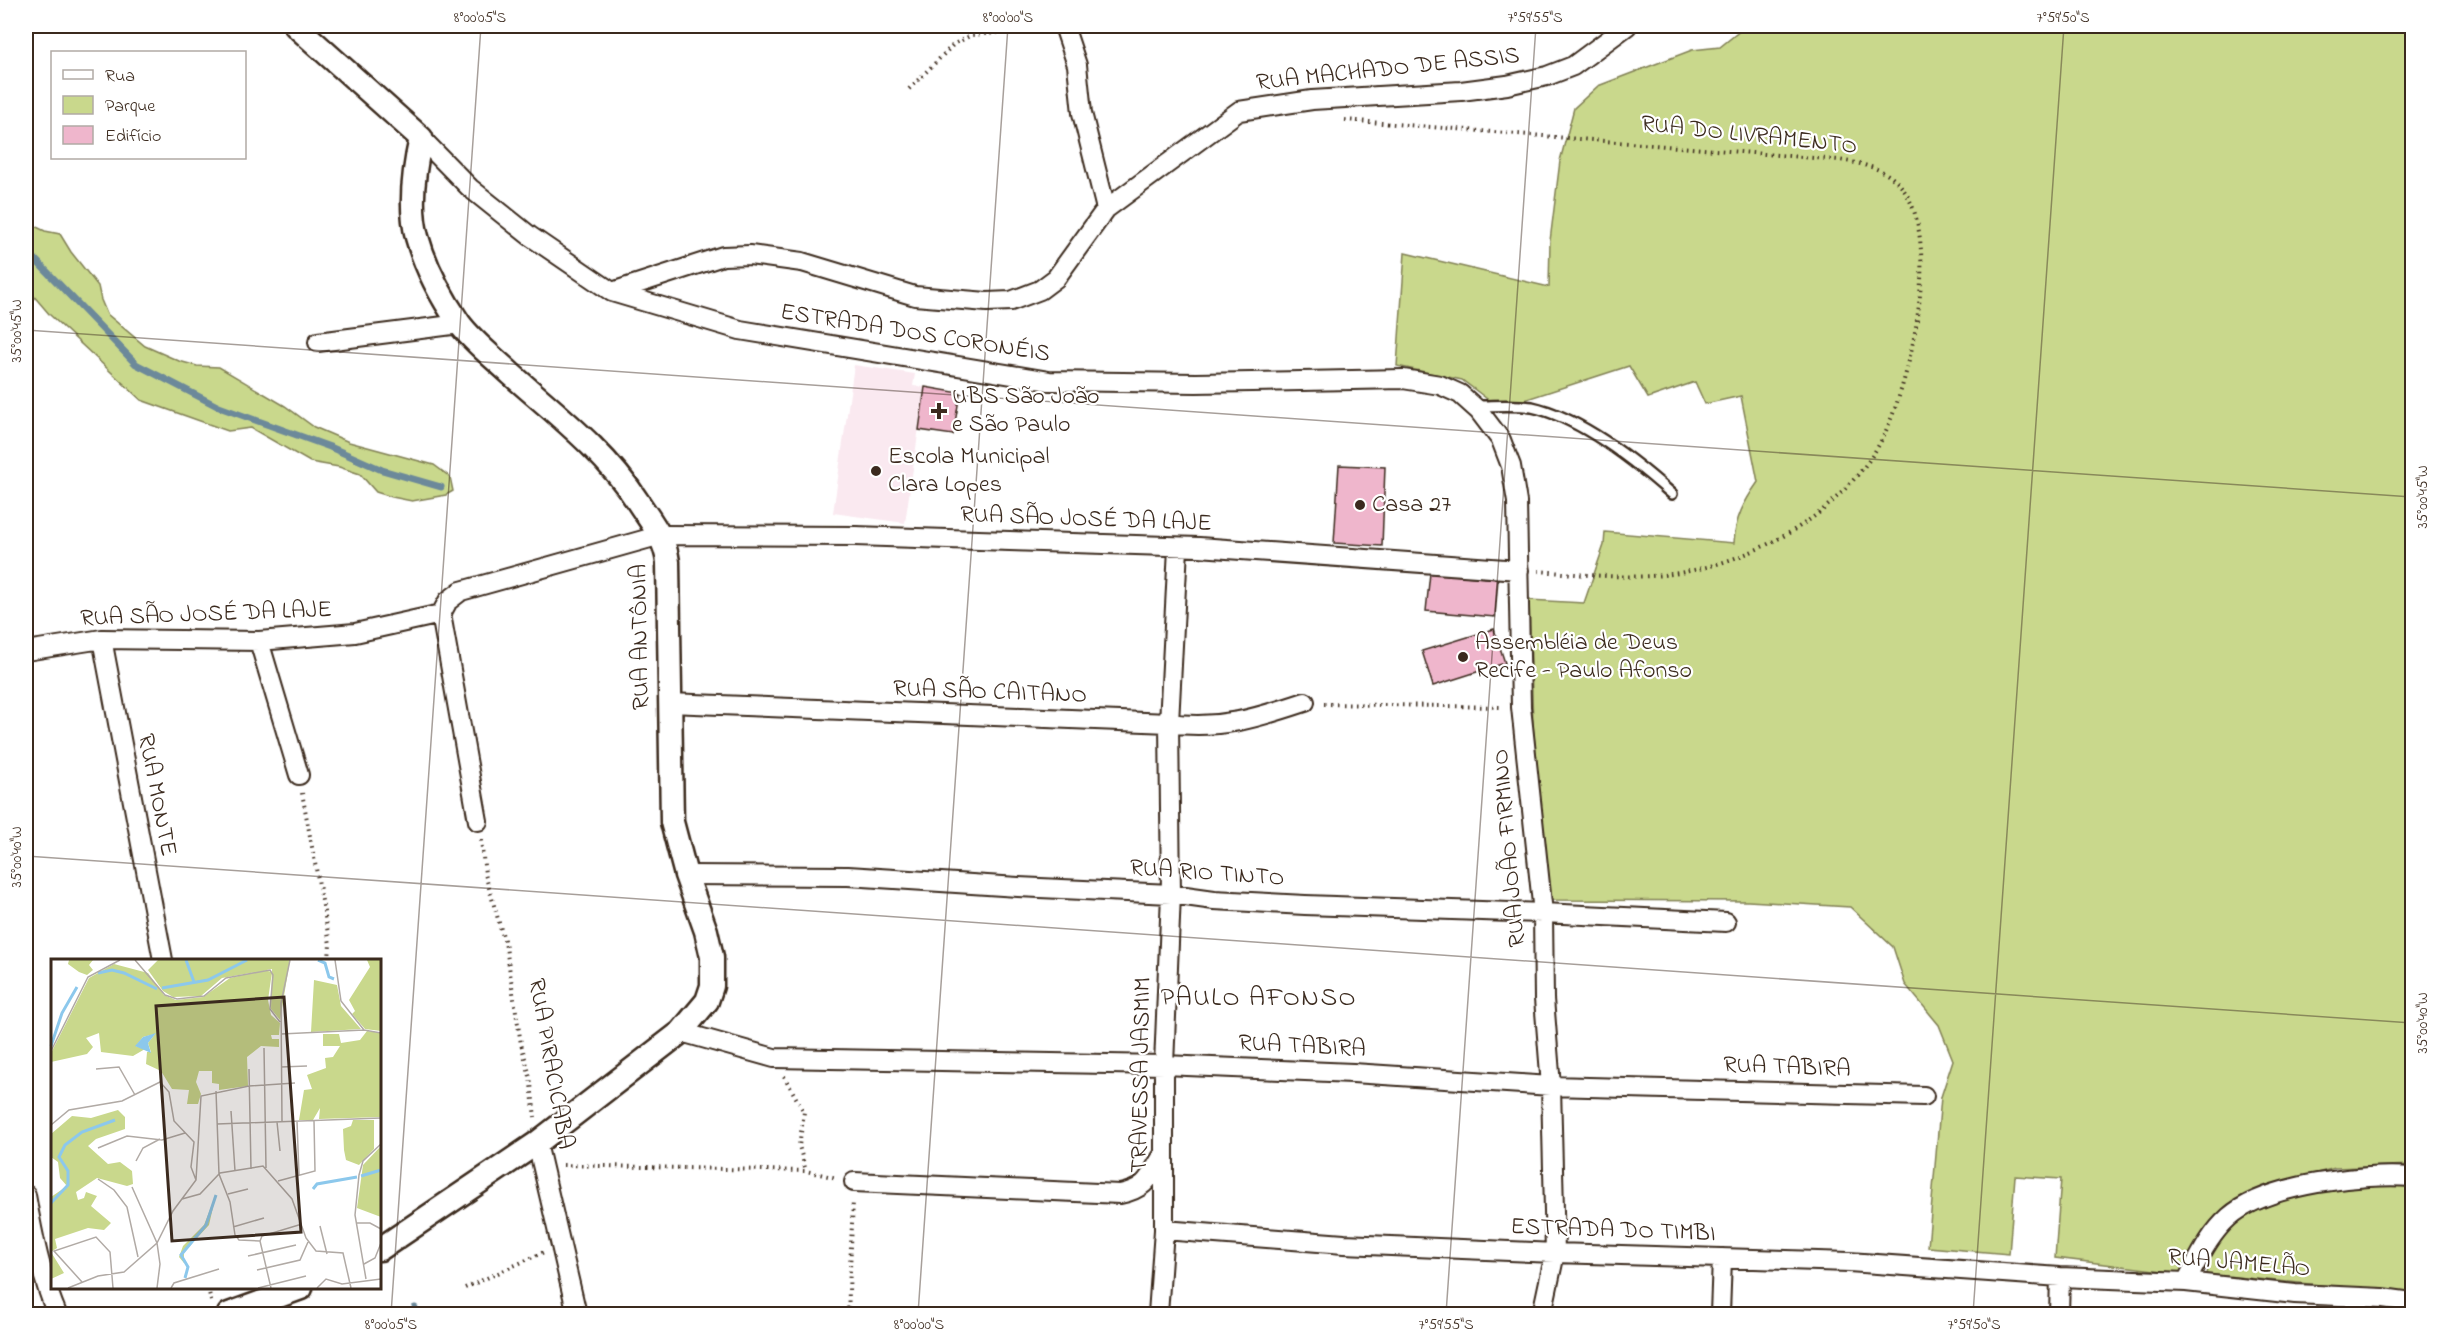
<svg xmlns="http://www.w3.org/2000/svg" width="2438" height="1340" font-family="'Indie Flower',sans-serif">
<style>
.built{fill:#fae9f0}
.green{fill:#c9d88c;stroke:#828155;stroke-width:1.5}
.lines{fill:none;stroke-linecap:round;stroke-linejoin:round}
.stream{stroke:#6c899a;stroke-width:7}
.building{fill:#efb6cc;stroke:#3b2a1e;stroke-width:1.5}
.service-casing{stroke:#3b2a1e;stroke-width:14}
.minor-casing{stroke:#3b2a1e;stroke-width:22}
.tertiary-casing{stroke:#3b2a1e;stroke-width:27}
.path{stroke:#3b2a1e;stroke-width:4;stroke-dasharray:1.5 4.5;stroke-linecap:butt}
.service{stroke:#fff;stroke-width:9}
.minor{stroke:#fff;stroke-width:18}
.tertiary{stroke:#fff;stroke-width:22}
.ticks{fill:none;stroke:#3b2a1e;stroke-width:1.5;stroke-opacity:0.45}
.poi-dot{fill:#3b2a1e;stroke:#fff;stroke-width:2}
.labels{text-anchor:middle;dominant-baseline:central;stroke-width:4.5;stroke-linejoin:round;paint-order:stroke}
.street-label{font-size:24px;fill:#3b2a1e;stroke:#fff}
.poi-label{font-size:24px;fill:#3b2a1e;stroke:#fff;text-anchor:start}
.neighbourhood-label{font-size:26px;letter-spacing:1.5px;fill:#3b2a1e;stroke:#fff}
.inset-river{fill:none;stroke:#8cc8ec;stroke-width:3}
.inset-road{fill:none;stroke:#b1aaa5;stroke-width:1.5}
.view{fill:#3b2a1e;fill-opacity:0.15;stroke:#3b2a1e;stroke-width:3}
.inset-edge{fill:none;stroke:#3b2a1e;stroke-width:3}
.neatline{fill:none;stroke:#3b2a1e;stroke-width:2}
.ticks-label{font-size:15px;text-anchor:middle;fill:#3b2a1e}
</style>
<rect width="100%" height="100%" fill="#fff"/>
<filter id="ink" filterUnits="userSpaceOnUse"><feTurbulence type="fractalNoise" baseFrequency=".0167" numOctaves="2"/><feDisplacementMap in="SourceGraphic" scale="12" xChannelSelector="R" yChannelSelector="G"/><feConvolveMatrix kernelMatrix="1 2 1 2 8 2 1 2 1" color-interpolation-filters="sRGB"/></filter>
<g filter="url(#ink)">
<path class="built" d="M 854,365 L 915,374 L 913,386 L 925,387 L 905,523 L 833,513 Z"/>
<path class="green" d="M 1746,26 L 2412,26 L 2412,1165 L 2335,1168 L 2262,1188 L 2226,1209 L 2200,1238 L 2180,1273 L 2055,1258 L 2061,1179 L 2015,1176 L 2009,1254 L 1928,1247 L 1941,1097 L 1953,1060 L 1939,1025 L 1905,984 L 1893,947 L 1850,907 L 1748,901 L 1550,900 L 1533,725 L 1529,600 L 1584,603 L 1604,545 L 1605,532 L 1734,543 C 1735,518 1744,502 1758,482 L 1741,396 L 1705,404 L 1695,382 L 1648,398 L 1629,366 L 1499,408 L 1462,380 L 1397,366 L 1405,253 L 1549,287 L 1550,241 L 1560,161 L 1574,108 L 1598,86 L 1692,50 L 1720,47 Z
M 26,222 L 45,231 L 60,234 L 71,252 L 98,286 L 101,300 L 107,314 L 145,346 L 179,361 L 197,366 L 219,367 L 285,406 L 314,427 L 349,442 L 434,465 L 450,477 L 453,491 L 446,495 L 412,501 L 392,497 L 376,492 L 360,474 L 339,467 L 310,462 L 251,428 L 228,431 L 141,400 L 50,315 L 26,287 Z
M 2412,1184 L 2412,1294 L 2206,1274 C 2220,1191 2346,1186 2412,1184 Z"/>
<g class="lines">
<path class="stream" d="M 26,250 L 136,364 L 219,407 L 330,447 L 382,470 L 441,487
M 415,1308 L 416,1314"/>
</g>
<path class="building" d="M 925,387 L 960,393 L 953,435 L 919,430 Z
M 1339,465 L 1385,467 L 1382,546 L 1334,543 Z
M 1430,573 L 1498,579 L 1495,617 L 1426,611 Z
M 1494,629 L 1505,663 L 1433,686 L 1422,651 Z"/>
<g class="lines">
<defs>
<path id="service" d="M 1476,406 C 1494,406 1515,404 1532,407 C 1581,418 1635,461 1672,494"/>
<path id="minor" d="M 1064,26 L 1077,65 L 1082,113 L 1106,209
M 421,138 L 470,188 L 530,236 L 612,292 L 740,330 L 1049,381 L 1196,383 L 1403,379 L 1440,385 L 1460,394 L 1479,411 L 1501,440 L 1511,466 L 1517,502 L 1521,707 L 1543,913 L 1544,999 L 1551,1086 L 1555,1253 L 1542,1314
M 612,292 L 723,256 L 750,255 L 802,262 L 915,296 L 987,302 L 1011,301 L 1040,290 L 1056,278 L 1106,209 L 1239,111 L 1312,100 L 1461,91 L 1507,85 L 1547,76 L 1573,66 L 1627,26
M 318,342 L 460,324
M 441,614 L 478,821
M 102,639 L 163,960
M 259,641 L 299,775
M 26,651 L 102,639 L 259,641 L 355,633 L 441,614 L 448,601 L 461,591 L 661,535 L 855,536 L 1199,547 L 1519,570
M 669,703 L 1169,723 C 1220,730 1257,718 1305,702
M 686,875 L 848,876 L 1018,887 L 1171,894 L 1214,900 L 1305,905 L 1543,913 L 1726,922
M 681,1032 L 774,1058 L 1164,1065 L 1353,1073 L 1551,1086 L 1924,1096
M 537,1143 L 577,1314
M 854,1182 L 1120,1194 C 1148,1188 1149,1177 1163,1155
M 26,1195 C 33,1236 41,1276 57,1314
M 1164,1230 L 1344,1244 L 1555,1253 L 1849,1262 L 2060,1277 L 2186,1282 L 2295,1294 L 2383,1298 L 2412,1302
M 2186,1282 C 2199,1258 2209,1235 2229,1217 C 2266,1184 2365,1173 2412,1177
M 1158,1314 L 1164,1230 L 1164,1065 L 1171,894 L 1169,723 L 1178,548
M 1720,1314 L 1722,1258
M 2059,1314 L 2060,1277"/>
<path id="tertiary" d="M 296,26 L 421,138 C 414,169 409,207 417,237 C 425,266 442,298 459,323 C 473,342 494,358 511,374 C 556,414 605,451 638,502 C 651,522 665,538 668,562 L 672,822 L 686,875 L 706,931 L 712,957 L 712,986 L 707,1001 L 681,1032 L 537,1143 L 380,1249
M 229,1314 L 301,1288"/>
</defs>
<use href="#service" class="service-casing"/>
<use href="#minor" class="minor-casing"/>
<use href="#tertiary" class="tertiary-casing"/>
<path class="path" d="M 909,89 L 954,44 L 972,35 L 1046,29
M 1345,120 L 1839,160 C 1857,163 1876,166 1891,177 C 1951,219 1909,396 1877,448 C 1863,472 1835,502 1812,518 C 1767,550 1707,573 1651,576 C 1614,578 1576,574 1538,571
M 1324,704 L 1502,707
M 302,793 L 330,944 L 329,960
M 481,840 L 485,874 L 506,947 L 521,1044 L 530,1076 L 535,1117
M 784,1076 L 804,1112 L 799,1146 L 806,1171
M 563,1165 L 806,1171 L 837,1178
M 208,1288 L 211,1301
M 465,1288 L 544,1252
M 848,1314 L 853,1201"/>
<use href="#service" class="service"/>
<use href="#minor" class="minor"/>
<use href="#tertiary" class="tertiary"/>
</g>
</g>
<path class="ticks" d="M 26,330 L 2412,497M 26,856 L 2412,1023M 391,1314 L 481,26M 918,1314 L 1008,26M 1446,1314 L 1536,26M 1973,1314 L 2064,26"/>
<g class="poi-dot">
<path d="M936 402h6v6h6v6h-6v6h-6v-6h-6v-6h6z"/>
<circle cx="876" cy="471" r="6"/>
<circle cx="1360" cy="505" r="6"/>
<circle cx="1463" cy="657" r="6"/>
</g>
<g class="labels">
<g class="street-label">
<text transform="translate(1388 70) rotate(-6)">RUA MACHADO DE ASSIS</text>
<text transform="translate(1749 136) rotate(6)">RUA DO LIVRAMENTO</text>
<text transform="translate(915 334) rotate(9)">ESTRADA DOS CORONÉIS</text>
<text transform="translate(1086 520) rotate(2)">RUA SÃO JOSÉ DA LAJE</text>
<text transform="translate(206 615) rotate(-2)">RUA SÃO JOSÉ DA LAJE</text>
<text transform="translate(641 637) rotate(-91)">RUA ANTÔNIA</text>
<text transform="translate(990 693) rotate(2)">RUA SÃO CAITANO</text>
<text transform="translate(156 795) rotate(79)">RUA MONTE</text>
<text transform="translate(1510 848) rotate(-95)">RUA JOÃO FIRMINO</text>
<text transform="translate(1207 874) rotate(4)">RUA RIO TINTO</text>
<text transform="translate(1302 1047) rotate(3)">RUA TABIRA</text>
<text transform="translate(550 1064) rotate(80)">RUA PIRACICABA</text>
<text transform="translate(1787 1068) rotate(2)">RUA TABIRA</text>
<text transform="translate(1142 1075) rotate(-89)">TRAVESSA JASMIM</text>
<text transform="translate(1613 1231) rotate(2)">ESTRADA DO TIMBI</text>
<text transform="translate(2239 1264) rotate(5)">RUA JAMELÃO</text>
</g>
<g class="poi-label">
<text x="952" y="397">UBS São João<tspan x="952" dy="28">e São Paulo</tspan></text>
<text x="888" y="457">Escola Municipal<tspan x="888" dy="28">Clara Lopes</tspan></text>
<text x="1372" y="505">Casa 27</text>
<text x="1475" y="643">Assembléia de Deus<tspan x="1475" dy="28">Recife - Paulo Afonso</tspan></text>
</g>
<g class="neighbourhood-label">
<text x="1259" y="999">PAULO AFONSO</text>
</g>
</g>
<g transform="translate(51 959)">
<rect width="330" height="330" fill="#fff"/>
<path d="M 18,1 L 42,1 L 38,6 L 42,11 L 36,16 L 28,13 L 17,5 ZM 107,1 L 239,1 L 229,61 L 220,50 L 221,10 L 171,19 L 150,37 L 122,38 L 112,32 L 97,11 ZM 316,1 L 330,1 L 330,72 L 314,70 L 301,55 L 304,52 L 298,41 L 319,8 ZM 63,5 L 97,14 L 113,36 L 125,41 L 152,38 L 179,19 L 213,11 L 221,13 L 217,41 L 220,56 L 229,64 L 228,76 L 220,76 L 221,80 L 228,80 L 228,88 L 210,87 L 196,98 L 197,127 L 168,131 L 168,125 L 161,124 L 161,112 L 148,112 L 145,123 L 150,135 L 147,145 L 136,145 L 138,131 L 121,130 L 110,112 L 95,105 L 96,93 L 100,93 L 97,84 L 104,75 L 92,78 L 85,87 L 94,90 L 82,97 L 50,93 L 48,74 L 35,79 L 42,88 L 36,95 L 0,103 L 0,94 L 38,19 ZM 263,21 L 286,26 L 290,47 L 310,70 L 260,73 ZM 316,72 L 330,74 L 330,158 L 268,160 L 269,149 L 262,161 L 248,161 L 253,131 L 261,130 L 256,116 L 275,109 L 274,99 L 282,98 L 289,87 L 272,87 L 272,75 L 288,75 L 290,84 L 309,81 ZM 67,151 L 74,158 L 74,170 L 45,180 L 37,187 L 57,205 L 69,203 L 81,212 L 82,225 L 76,227 L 46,219 L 25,233 L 27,241 L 33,239 L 35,233 L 46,237 L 40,247 L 60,264 L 53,271 L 37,269 L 4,280 L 6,289 L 0,293 L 13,314 L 0,320 L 0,238 L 16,227 L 9,219 L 7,203 L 0,198 L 0,175 L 21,157 L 40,159 ZM 302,161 L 323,161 L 323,190 L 308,206 L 295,201 L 293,191 L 292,170 L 300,167 ZM 330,187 L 330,258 L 306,249 L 312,206 ZM 165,235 L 158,266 L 133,293 L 133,304 L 128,298 L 132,287 L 153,266 Z" fill="#c9d88c"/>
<path d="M 105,74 L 97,84 L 100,94 L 84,87 L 92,78 Z" fill="#8cc8ec"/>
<path class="inset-river" d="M 135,1 L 143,23M 267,1 L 274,4 L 278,18 L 283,20M 47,14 L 61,11 L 73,14 L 106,30M 111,29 L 157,21 L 196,1M 0,87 L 11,54 L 26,28M 310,217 L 330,211M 262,230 L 266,225 L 306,218M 0,244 L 17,226 L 17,212 L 8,198 L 14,186 L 31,173 L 64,161M 134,319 L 137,308 L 130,296 L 155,266 L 165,236"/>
<path class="inset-road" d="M 84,1 L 114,36 L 126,40 L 153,37 L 175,19 L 219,11 L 222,16 L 219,50 L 229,63M 284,1 L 290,42 L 313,71M 230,75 L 313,71 L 330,74M 213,89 L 215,209M 0,92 L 37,18 L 69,1M 230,108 L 256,107M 45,110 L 68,108 L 84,136M 198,110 L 200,210M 165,132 L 168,215 L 179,243 L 184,276M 180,152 L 184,212M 231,162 L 230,44 L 239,1M 246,162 L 248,216M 226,163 L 229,192M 166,165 L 330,159M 0,166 L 18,151 L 71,142 L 109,123 L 118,133 L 123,162 L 143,183 L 140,208 L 145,221M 47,189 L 76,177 L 111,181 L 134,174M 85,202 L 92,189 L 109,180M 47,220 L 63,231 L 76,248 L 87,298M 227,222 L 264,212 L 263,162M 81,228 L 106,284 L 109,305 L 106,329M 177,235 L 197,230M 131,240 L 149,235 L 169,214 L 212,207 L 241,240 L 255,279 L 265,292 L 292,294 L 300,329M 306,264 L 319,264 L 330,270M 269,267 L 276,295M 182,268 L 213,259M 184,276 L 188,281 L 209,282M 209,282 L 220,329M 209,282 L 211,277 L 251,265M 197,297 L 245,286M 313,305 L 324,299 L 330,284M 206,311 L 249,301 L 257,283M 315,320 L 304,256 L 308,216 L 312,202 L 330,185M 31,323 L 3,292 L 45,278 L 59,293 L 62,329M 17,329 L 47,317 L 73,313 L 106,284 L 122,252 L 145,221 L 150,137 L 198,127 L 244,124M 120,329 L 123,324 L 168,310M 207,329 L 255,317M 266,329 L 275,320 L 291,325 L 330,320"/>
<path class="view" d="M 233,38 L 250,273 L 121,282 L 105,47 Z"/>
<rect width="330" height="330" class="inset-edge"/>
</g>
<rect width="2438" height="1340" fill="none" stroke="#fff" stroke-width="66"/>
<rect x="51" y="51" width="195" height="108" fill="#ffffff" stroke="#b1aaa5" stroke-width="1.5"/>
<rect x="63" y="70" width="30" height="9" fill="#ffffff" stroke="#b1aaa5" stroke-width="1.5"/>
<text x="105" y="81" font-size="18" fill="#3b2a1e">Rua</text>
<rect x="63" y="96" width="30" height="18" fill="#c9d88c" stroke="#b1aaa5" stroke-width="1.5"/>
<text x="105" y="111" font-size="18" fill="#3b2a1e">Parque</text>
<rect x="63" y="126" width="30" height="18" fill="#efb6cc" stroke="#b1aaa5" stroke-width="1.5"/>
<text x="105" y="141" font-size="18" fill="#3b2a1e">Edifício</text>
<rect x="33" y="33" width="2372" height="1274" class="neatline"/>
<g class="ticks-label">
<text x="480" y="22">8°00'05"S</text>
<text x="1008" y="22">8°00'00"S</text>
<text x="1535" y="22">7°59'55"S</text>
<text x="2063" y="22">7°59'50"S</text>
<text transform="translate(16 331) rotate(-90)" y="5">35°00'45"W</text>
<text transform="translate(2422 497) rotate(-90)" y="5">35°00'45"W</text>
<text transform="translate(16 857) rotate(-90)" y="5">35°00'40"W</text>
<text transform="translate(2422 1023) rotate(-90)" y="5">35°00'40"W</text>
<text x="391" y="1329">8°00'05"S</text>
<text x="919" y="1329">8°00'00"S</text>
<text x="1446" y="1329">7°59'55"S</text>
<text x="1974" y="1329">7°59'50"S</text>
</g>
</svg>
